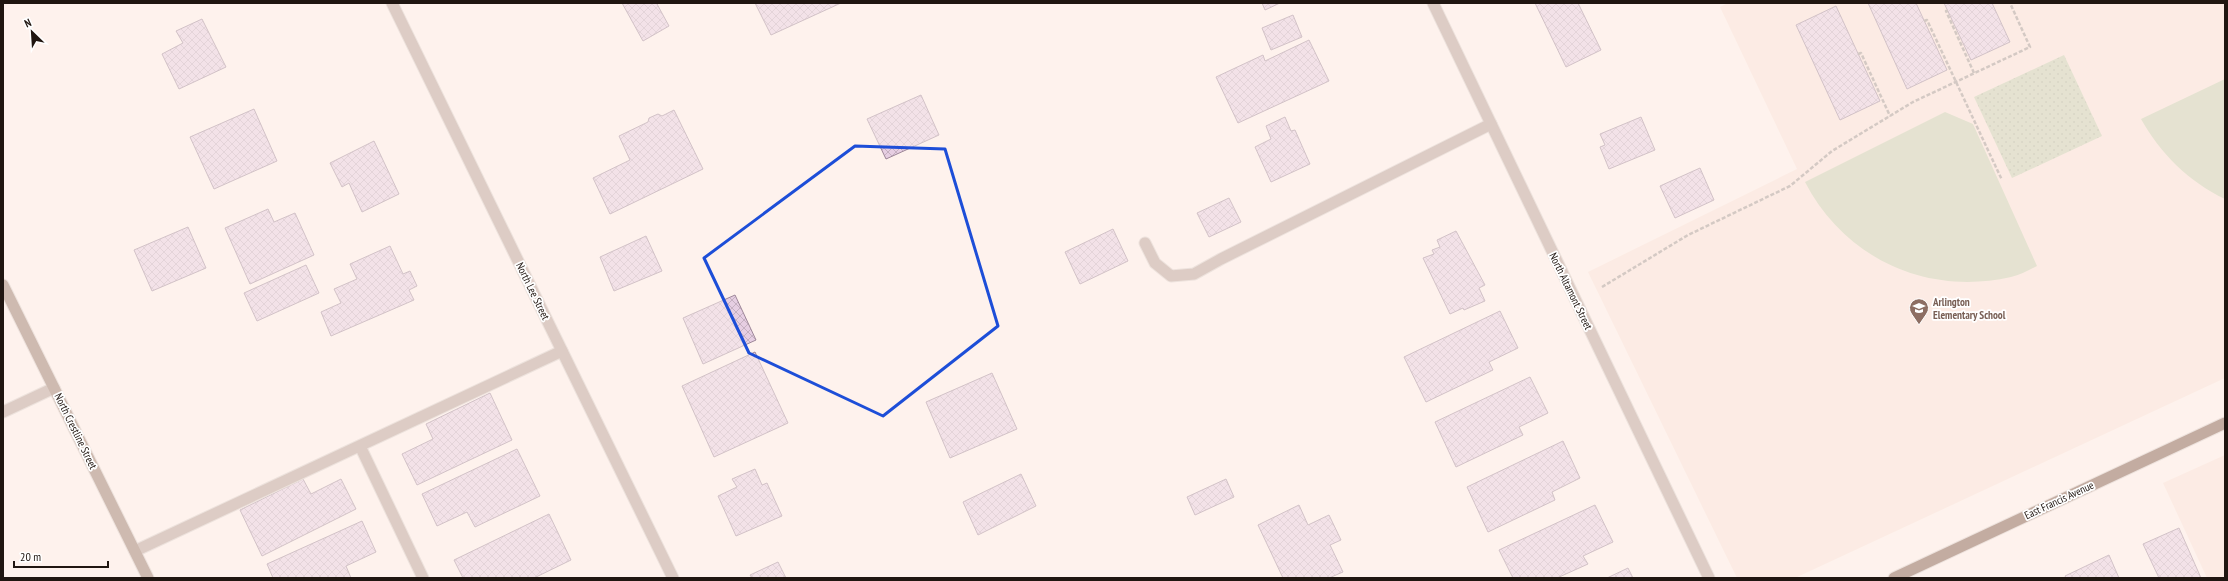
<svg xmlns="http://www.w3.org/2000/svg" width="2228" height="581" font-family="'PT Sans Narrow',sans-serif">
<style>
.built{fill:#fae3d9}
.park{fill:url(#park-dots)}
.garden{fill:#c7cfaf}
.building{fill:url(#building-cross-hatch);stroke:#9e8799}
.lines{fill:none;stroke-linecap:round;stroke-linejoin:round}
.service-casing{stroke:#dacfca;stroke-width:13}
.minor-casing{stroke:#dacfca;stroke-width:13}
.secondary-casing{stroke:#dacfca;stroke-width:13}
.primary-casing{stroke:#dacfca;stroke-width:13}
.path{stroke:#a39893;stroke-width:2.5;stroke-dasharray:4 2;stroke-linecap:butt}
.service{stroke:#b59e94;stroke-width:11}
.minor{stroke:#b59e94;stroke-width:11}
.secondary{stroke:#947566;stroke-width:11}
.primary{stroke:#7d5745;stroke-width:11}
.marked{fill:none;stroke:#1d4ed8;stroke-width:3;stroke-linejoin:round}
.labels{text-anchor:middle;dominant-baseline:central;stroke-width:3.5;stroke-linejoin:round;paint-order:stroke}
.street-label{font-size:11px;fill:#201611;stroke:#fff}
.education-label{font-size:11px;font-weight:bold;fill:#785e54;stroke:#fff;text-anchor:start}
</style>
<defs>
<pattern id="park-dots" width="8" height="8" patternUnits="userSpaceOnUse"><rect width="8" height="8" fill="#c7cfaf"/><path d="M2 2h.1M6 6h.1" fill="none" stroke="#abb196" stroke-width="1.8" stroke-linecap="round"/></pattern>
<pattern id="building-cross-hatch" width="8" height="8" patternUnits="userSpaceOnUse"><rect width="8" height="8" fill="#e6cee2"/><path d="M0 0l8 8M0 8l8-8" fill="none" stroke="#c5b0c1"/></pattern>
</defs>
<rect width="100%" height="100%" fill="#fef2ed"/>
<path class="built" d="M 1728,3 L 2225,3 L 2225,378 L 1795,578 L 1737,578 L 1588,272 L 1797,169 L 1720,7 Z
M 2225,455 L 2225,578 L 2207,578 L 2163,483 Z"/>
<path class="park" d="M 2064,55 L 2102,136 L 2012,178 L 1974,97 Z"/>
<path class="garden" d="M 2225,79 L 2225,199 C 2189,182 2160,153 2141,119 Z
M 1945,112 L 1973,124 L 2037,266 C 2029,270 2020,275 2011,277 C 1927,296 1845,259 1805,182 Z"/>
<path class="building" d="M 622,3 L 660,3 L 657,4 L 669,26 L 643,41 Z
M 755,3 L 841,3 L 771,35 Z
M 1262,3 L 1280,3 L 1265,10 Z
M 1535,3 L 1578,3 L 1601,50 L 1566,67 Z
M 1868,3 L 1916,3 L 1947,70 L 1907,89 Z
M 1944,3 L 1992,3 L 2010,42 L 1971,60 Z
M 1836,6 L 1880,101 L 1840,120 L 1796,25 Z
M 1293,15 L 1302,37 L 1271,50 L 1262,28 Z
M 202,19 L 226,67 L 179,89 L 162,54 L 183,43 L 176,31 Z
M 1309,40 L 1329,81 L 1238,123 L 1216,77 L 1263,55 L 1265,61 Z
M 921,95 L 939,135 L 886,159 L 867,119 Z
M 254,109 L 277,161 L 214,189 L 190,137 Z
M 674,110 L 703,169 L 610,214 L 593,178 L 630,160 L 619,136 L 648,122 L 649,118 L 658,114 L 662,116 Z
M 1285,117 L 1291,131 L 1295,130 L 1310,164 L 1271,182 L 1255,147 L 1271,139 L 1266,126 Z
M 1641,117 L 1655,150 L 1609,169 L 1600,147 L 1605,145 L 1600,134 Z
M 374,141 L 399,194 L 362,212 L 349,183 L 342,187 L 330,163 Z
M 1700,168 L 1714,200 L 1675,218 L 1660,186 Z
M 1229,198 L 1241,222 L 1209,237 L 1197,213 Z
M 268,209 L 274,222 L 295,213 L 314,255 L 250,284 L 225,228 Z
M 188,227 L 206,268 L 152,291 L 134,250 Z
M 1113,229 L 1128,261 L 1080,284 L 1065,252 Z
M 1456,231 L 1485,285 L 1479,288 L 1485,301 L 1464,310 L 1463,308 L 1450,314 L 1423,258 L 1434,254 L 1432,250 L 1440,247 L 1437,240 Z
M 646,236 L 662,271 L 614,291 L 600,257 Z
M 390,246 L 403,274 L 410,271 L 417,286 L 409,290 L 414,300 L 331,336 L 321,312 L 341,303 L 334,289 L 357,279 L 350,264 Z
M 306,265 L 319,293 L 257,321 L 244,293 Z
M 735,295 L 756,340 L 703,364 L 683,318 Z
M 1500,311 L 1518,348 L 1489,362 L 1493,370 L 1426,402 L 1404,357 Z
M 755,352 L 788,423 L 714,457 L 682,386 Z
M 992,373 L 1017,429 L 950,458 L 926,402 Z
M 1530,377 L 1548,413 L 1519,427 L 1523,435 L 1456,467 L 1435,422 Z
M 490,393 L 512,440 L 417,485 L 402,454 L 433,439 L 426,424 Z
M 1563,441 L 1580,478 L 1552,492 L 1555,500 L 1488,532 L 1467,487 Z
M 517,449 L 540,496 L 475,527 L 467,512 L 437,526 L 422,494 Z
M 755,469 L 762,485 L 767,483 L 782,516 L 736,536 L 718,496 L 737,487 L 732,479 Z
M 1021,474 L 1036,506 L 978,535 L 963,502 Z
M 303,479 L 311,494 L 341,479 L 356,509 L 262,556 L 240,510 Z
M 1226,479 L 1234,497 L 1195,515 L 1187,497 Z
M 1299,505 L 1308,525 L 1329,515 L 1341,540 L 1330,545 L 1343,572 L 1329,578 L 1283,578 L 1258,525 Z
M 1595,505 L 1613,542 L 1583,556 L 1588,564 L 1557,578 L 1513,578 L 1499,550 Z
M 549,514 L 571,560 L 534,578 L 463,578 L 454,560 Z
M 362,521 L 376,552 L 346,566 L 351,578 L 273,578 L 267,564 Z
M 2179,528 L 2201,578 L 2159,578 L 2143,544 Z
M 2109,555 L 2119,578 L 2066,578 L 2065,576 Z
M 778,562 L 786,578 L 752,578 L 750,575 Z
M 1628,568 L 1633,578 L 1607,578 Z"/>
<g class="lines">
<defs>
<path id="service" d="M 1145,243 L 1155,263 L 1171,276 L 1194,274 L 1221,259 L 1491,124
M 360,446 L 423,578
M 135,551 L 562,351"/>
<path id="minor" d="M 392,3 L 673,578
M 1433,3 L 1709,578
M 3,412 L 54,388"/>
<path id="secondary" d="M 3,285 L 148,578"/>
<path id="primary" d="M 1894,578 L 2225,423"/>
</defs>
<use href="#service" class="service-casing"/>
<use href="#minor" class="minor-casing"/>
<use href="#secondary" class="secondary-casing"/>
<use href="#primary" class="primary-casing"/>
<path class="path" d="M 1948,11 L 1946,11 L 1974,73
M 1924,21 L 1927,20 L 2002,180
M 1858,54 L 1861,53 L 1890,116
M 1602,287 L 1688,235 L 1790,186 L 1832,151 L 1913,102 L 2030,47 L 2010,3"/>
<use href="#service" class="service"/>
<use href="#minor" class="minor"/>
<use href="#secondary" class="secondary"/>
<use href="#primary" class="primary"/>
</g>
<path d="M0 0H2228V581H0ZM 855,146 L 945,149 L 998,326 L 883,416 L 749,353 L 704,258 Z" fill="#fef2ed" fill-opacity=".55" fill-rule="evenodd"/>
<path class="marked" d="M 855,146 L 945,149 L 998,326 L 883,416 L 749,353 L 704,258 Z"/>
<defs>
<symbol id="school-pin" viewBox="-11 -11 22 30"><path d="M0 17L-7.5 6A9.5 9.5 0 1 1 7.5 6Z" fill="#8d6e63" stroke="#fff"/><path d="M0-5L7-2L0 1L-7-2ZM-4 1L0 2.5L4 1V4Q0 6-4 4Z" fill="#fff"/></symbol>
</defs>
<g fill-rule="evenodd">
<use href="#school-pin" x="1908" y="297" width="22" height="30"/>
</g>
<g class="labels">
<g class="street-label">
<text transform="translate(533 291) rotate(64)">North Lee Street</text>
<text transform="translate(1571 291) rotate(64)">North Altamont Street</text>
<text transform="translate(76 431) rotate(64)">North Crestline Street</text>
<text transform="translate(2059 500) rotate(-25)">East Francis Avenue</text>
</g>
<g class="education-label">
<text x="1933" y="302">Arlington<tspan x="1933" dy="13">Elementary School</tspan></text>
</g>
</g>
<rect width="2228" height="581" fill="none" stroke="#201611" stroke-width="8"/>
<g transform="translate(32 32) rotate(335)" stroke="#ffffff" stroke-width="3" paint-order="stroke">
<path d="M0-3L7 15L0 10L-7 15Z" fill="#201611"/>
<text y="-6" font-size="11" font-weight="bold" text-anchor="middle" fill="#201611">N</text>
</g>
<path d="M14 561v6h94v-6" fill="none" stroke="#201611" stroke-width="2"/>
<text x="20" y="561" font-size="12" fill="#201611" stroke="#ffffff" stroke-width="3" paint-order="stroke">20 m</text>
</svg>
